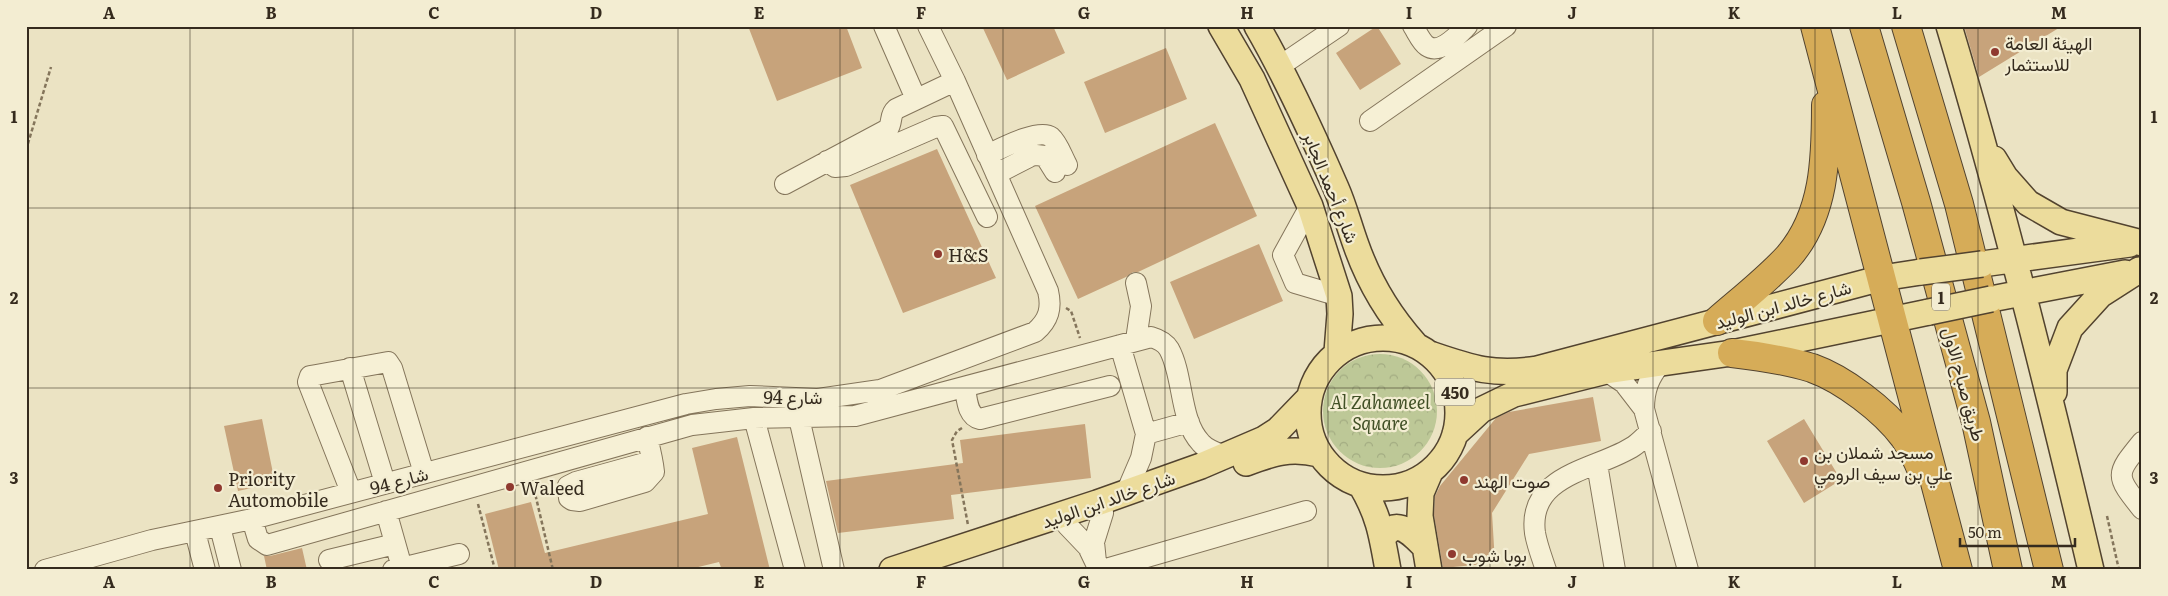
<svg xmlns="http://www.w3.org/2000/svg" width="2168" height="596" font-family="Literata,Vazirmatn,serif">
<style>
.park{fill:url(#park-crowns)}
.building{fill:#c7a37b}
.lines{fill:none;stroke-linecap:round;stroke-linejoin:round}
.minor-casing{stroke:#84755b;stroke-width:22}
.major-casing{stroke:#52432f;stroke-width:28}
.highway-casing{stroke:#52432f;stroke-width:30}
.path{stroke:#84755b;stroke-width:2.5;stroke-dasharray:4 2.5;stroke-linecap:butt}
.minor{stroke:#f6f0d5;stroke-width:20}
.major{stroke:#ecdc9c;stroke-width:25}
.highway{stroke:#d6ac58;stroke-width:28}
.major-bridge-casing{stroke:#52432f;stroke-width:28;stroke-linecap:butt}
.major-bridge{stroke:#ecdc9c;stroke-width:25}
.grid{fill:none;stroke:#352b1e;stroke-width:1;stroke-opacity:0.55}
.poi-dot{fill:#8f392f;stroke:#f3edd2;stroke-width:2}
.labels{text-anchor:middle;dominant-baseline:central;stroke-width:4.5;stroke-linejoin:round;paint-order:stroke}
.shield{fill:#f3edd2;stroke:#6e6554;stroke-width:1}
.shield-label{font-size:16px;font-weight:bold;fill:#352b1e}
.poi-label{font-size:18px;fill:#352b1e;stroke:#f3edd2;text-anchor:start}
.street-label{font-size:18px;fill:#352b1e;stroke:#f3edd2}
.park-label{font-size:18px;font-style:italic;fill:#415026;stroke:#f3edd2}
.neatline{fill:none;stroke:#352b1e;stroke-width:2}
.grid-label{font-size:16px;text-anchor:middle;font-weight:bold;fill:#352b1e}
</style>
<defs>
<pattern id="park-crowns" width="20" height="18" patternUnits="userSpaceOnUse" patternTransform="scale(1.25)"><rect width="20" height="18" fill="#bdc897"/><path d="M2 6a3 3 0 1 1 6 0M12 15a3 3 0 1 1 6 0" fill="none" stroke="#a3ac82"/></pattern>
</defs>
<rect width="100%" height="100%" fill="#ebe3c3"/>
<path class="park" d="M1323 411a57 57 0 1 1 114 0a57 57 0 1 1-114 0Z"/>
<path class="building" d="M 748,26 L 846,26 L 862,68 L 777,101 Z
M 982,26 L 1053,26 L 1065,53 L 1007,80 Z
M 1377,26 L 1401,64 L 1360,90 L 1336,53 Z
M 1964,26 L 2062,26 L 1979,77 Z
M 1166,48 L 1187,99 L 1105,133 L 1084,82 Z
M 1215,123 L 1257,216 L 1138,272 L 1133,272 L 1126,277 L 1078,299 L 1035,206 Z
M 937,149 L 996,278 L 903,313 L 850,185 Z
M 1259,244 L 1283,301 L 1194,339 L 1170,282 Z
M 1593,397 L 1601,441 L 1529,454 L 1492,513 L 1495,563 L 1443,568 L 1434,515 L 1435,496 L 1440,486 L 1496,418 L 1509,412 Z
M 262,419 L 275,483 L 238,491 L 224,426 Z
M 1804,419 L 1841,480 L 1804,503 L 1767,441 Z
M 1085,424 L 1091,478 L 951,495 L 954,519 L 838,533 L 826,481 L 963,463 L 960,440 Z
M 737,437 L 770,570 L 722,570 L 719,562 L 686,570 L 499,570 L 485,514 L 531,502 L 545,553 L 708,514 L 692,448 Z
M 302,548 L 307,570 L 267,570 L 264,556 L 270,556 Z"/>
<g class="lines">
<defs>
<path id="minor" d="M 884,26 L 916,99
M 1413,26 C 1417,32 1421,42 1427,46 C 1440,55 1458,35 1467,26
M 1280,66 L 1339,26
M 1370,121 L 1506,26
M 987,155 C 1000,149 1039,128 1051,137 C 1058,143 1062,156 1067,165
M 827,161 L 835,167 L 846,166 L 936,127 L 943,126 L 987,217
M 996,174 L 1031,156 L 1036,155 L 1045,156 L 1055,172
M 785,184 L 888,129 C 893,122 889,115 896,109 L 955,81
M 1310,206 L 1283,255 L 1295,283 L 1339,296
M 1136,283 L 1141,306 L 1136,340
M 1120,345 L 1146,434 L 1141,458 L 1126,493
M 1661,363 C 1649,377 1644,390 1644,409 L 1688,570
M 350,368 L 385,483
M 1606,371 L 1624,383 L 1644,409
M 965,388 C 967,399 967,416 980,419 L 1110,386
M 754,418 L 795,570
M 799,418 L 834,570
M 1146,434 L 1189,422
M 647,437 C 650,449 653,461 654,472 L 645,482 L 580,501 L 572,500 L 569,498 L 568,486 L 576,482 L 652,461
M 2142,442 C 2115,475 2115,475 2142,509
M 1597,464 L 1615,570
M 351,492 L 308,382 L 310,376 L 316,375 L 388,362 L 392,368 L 424,473
M 386,511 L 399,557
M 252,519 L 258,539 L 267,545 L 692,425 L 754,418 L 855,416 L 1151,337 C 1158,339 1165,342 1169,349 C 1184,376 1179,420 1201,443 C 1207,450 1217,453 1225,456
M 1067,525 L 1088,547 L 1099,570
M 220,527 L 231,570
M 195,532 L 205,570
M 329,560 L 395,544
M 1096,562 L 1094,542 L 1103,513
M 45,570 L 152,540 L 252,519 L 686,404 L 716,399 L 750,396 L 818,399 L 880,390 L 1035,332 C 1049,320 1052,308 1048,291 L 955,81 L 928,26
M 393,570 L 459,554
M 1102,570 L 1306,511
M 1546,570 C 1542,558 1537,545 1535,533 C 1527,473 1598,470 1634,446 C 1640,442 1645,436 1651,431"/>
<path id="major" d="M 1221,26 L 1252,79 L 1310,206 L 1339,296 L 1340,314 L 1337,352
M 1257,26 C 1287,78 1312,133 1336,188 C 1344,206 1349,226 1356,245 C 1369,282 1388,314 1414,343
M 1949,26 C 2003,206 2048,387 2091,570
M 1994,159 L 2005,177 L 2028,203 L 2061,222 L 2142,243
M 1982,264 L 2130,244
M 1991,299 L 2125,273
M1308 413a75 75 0 1 1 150 0a75 75 0 1 1-150 0Z
M 1430,354 C 1471,368 1493,376 1537,369 L 1882,278 L 1921,272
M 2054,392 L 2054,370 L 2070,328 L 2100,295 L 2139,270
M 1455,434 L 1481,410 L 1514,394 L 1606,371 L 1732,353 L 1929,312
M 1246,463 C 1273,453 1290,447 1319,454
M 1361,485 C 1379,515 1382,536 1388,570
M 1382,538 C 1384,536 1388,531 1391,529 C 1403,523 1417,539 1425,547
M 892,570 L 1097,503 L 1201,466 L 1264,439 L 1278,430 L 1309,398
M 1429,570 L 1420,516 L 1421,493 L 1430,472"/>
<path id="highway" d="M 1815,26 L 1958,570
M 1864,26 L 1916,202 L 1976,422 L 2008,570
M 1906,26 L 1959,204 L 2049,570
M 1717,321 C 1741,300 1767,280 1788,257 C 1825,215 1826,158 1826,105
M 1732,353 C 1759,356 1786,360 1812,368 C 1843,379 1884,410 1904,437 C 1911,447 1917,459 1922,471"/>
</defs>
<use href="#minor" class="minor-casing"/>
<use href="#major" class="major-casing"/>
<use href="#highway" class="highway-casing"/>
<path class="path" d="M 26,150 L 51,67
M 1066,308 L 1071,311 L 1080,338
M 962,428 L 957,431 L 952,440 L 968,525
M 534,489 L 553,570
M 478,504 L 495,570
M 2107,516 L 2119,570"/>
<use href="#minor" class="minor"/>
<use href="#major" class="major"/>
<use href="#highway" class="highway"/>
<defs>
<path id="major-bridge" d="M 1921,272 L 1982,264
M 1929,312 L 1991,299"/>
</defs>
<use href="#major-bridge" class="major-bridge-casing"/>
<use href="#major-bridge" class="major-bridge"/>
</g>
<path class="grid" d="M 190,26 L 190,570M 353,26 L 353,570M 515,26 L 515,570M 678,26 L 678,570M 840,26 L 840,570M 1003,26 L 1003,570M 1165,26 L 1165,570M 1328,26 L 1328,570M 1490,26 L 1490,570M 1653,26 L 1653,570M 1815,26 L 1815,570M 1978,26 L 1978,570M 26,208 L 2142,208M 26,388 L 2142,388"/>
<g class="poi-dot">
<circle cx="1995" cy="52" r="5"/>
<circle cx="938" cy="254" r="5"/>
<circle cx="1804" cy="461" r="5"/>
<circle cx="1464" cy="480" r="5"/>
<circle cx="510" cy="487" r="5"/>
<circle cx="218" cy="488" r="5"/>
<circle cx="1452" cy="554" r="5"/>
</g>
<g class="labels">
<g class="shield">
<rect x="1932" y="283.5" width="18" height="27" rx="4"/>
<rect x="1435" y="378.5" width="40" height="27" rx="4"/>
</g>
<g class="shield-label">
<text x="1941" y="297">1</text>
<text x="1455" y="392">450</text>
</g>
<g class="poi-label">
<text x="2005" y="42">الهيئة العامة<tspan x="2005" dy="21">للاستثمار</tspan></text>
<text x="948" y="254">H&amp;S</text>
<text x="1814" y="451">مسجد شملان بن<tspan x="1814" dy="21">علي بن سيف الرومي</tspan></text>
<text x="228" y="478">Priority<tspan x="228" dy="21">Automobile</tspan></text>
<text x="1474" y="480">صوت الهند</text>
<text x="520" y="487">Waleed</text>
<text x="1462" y="554">بوبا شوب</text>
</g>
<g class="street-label">
<text transform="translate(1332 187) rotate(68)">شارع أحمد الجابر</text>
<text transform="translate(1783 304) rotate(-15)">شارع خالد ابن الوليد</text>
<text transform="translate(1965 384) rotate(75)">طريق صباح الاول</text>
<text x="793" y="396">شارع 94</text>
<text transform="translate(399 480) rotate(-15)">شارع 94</text>
<text transform="translate(1108 499) rotate(-19)">شارع خالد ابن الوليد</text>
</g>
<g class="park-label">
<text x="1380" y="401">Al Zahameel<tspan x="1380" dy="21">Square</tspan></text>
</g>
</g>
<rect width="2168" height="596" fill="none" stroke="#f3edd2" stroke-width="55"/>
<path d="M1960 538v8h115v-8" fill="none" stroke="#352b1e" stroke-width="2.5"/>
<text x="1968" y="538" font-size="15" fill="#352b1e" stroke="#f3edd2" stroke-width="4" paint-order="stroke">50 m</text>
<rect x="28" y="28" width="2112" height="540" class="neatline"/>
<g class="grid-label">
<text x="109" y="19">A</text>
<text x="271" y="19">B</text>
<text x="434" y="19">C</text>
<text x="596" y="19">D</text>
<text x="759" y="19">E</text>
<text x="921" y="19">F</text>
<text x="1084" y="19">G</text>
<text x="1247" y="19">H</text>
<text x="1409" y="19">I</text>
<text x="1572" y="19">J</text>
<text x="1734" y="19">K</text>
<text x="1897" y="19">L</text>
<text x="2059" y="19">M</text>
<text x="14" y="123">1</text>
<text x="2154" y="123">1</text>
<text x="14" y="304">2</text>
<text x="2154" y="304">2</text>
<text x="14" y="484">3</text>
<text x="2154" y="484">3</text>
<text x="109" y="588">A</text>
<text x="271" y="588">B</text>
<text x="434" y="588">C</text>
<text x="596" y="588">D</text>
<text x="759" y="588">E</text>
<text x="921" y="588">F</text>
<text x="1084" y="588">G</text>
<text x="1247" y="588">H</text>
<text x="1409" y="588">I</text>
<text x="1572" y="588">J</text>
<text x="1734" y="588">K</text>
<text x="1897" y="588">L</text>
<text x="2059" y="588">M</text>
</g>
</svg>
